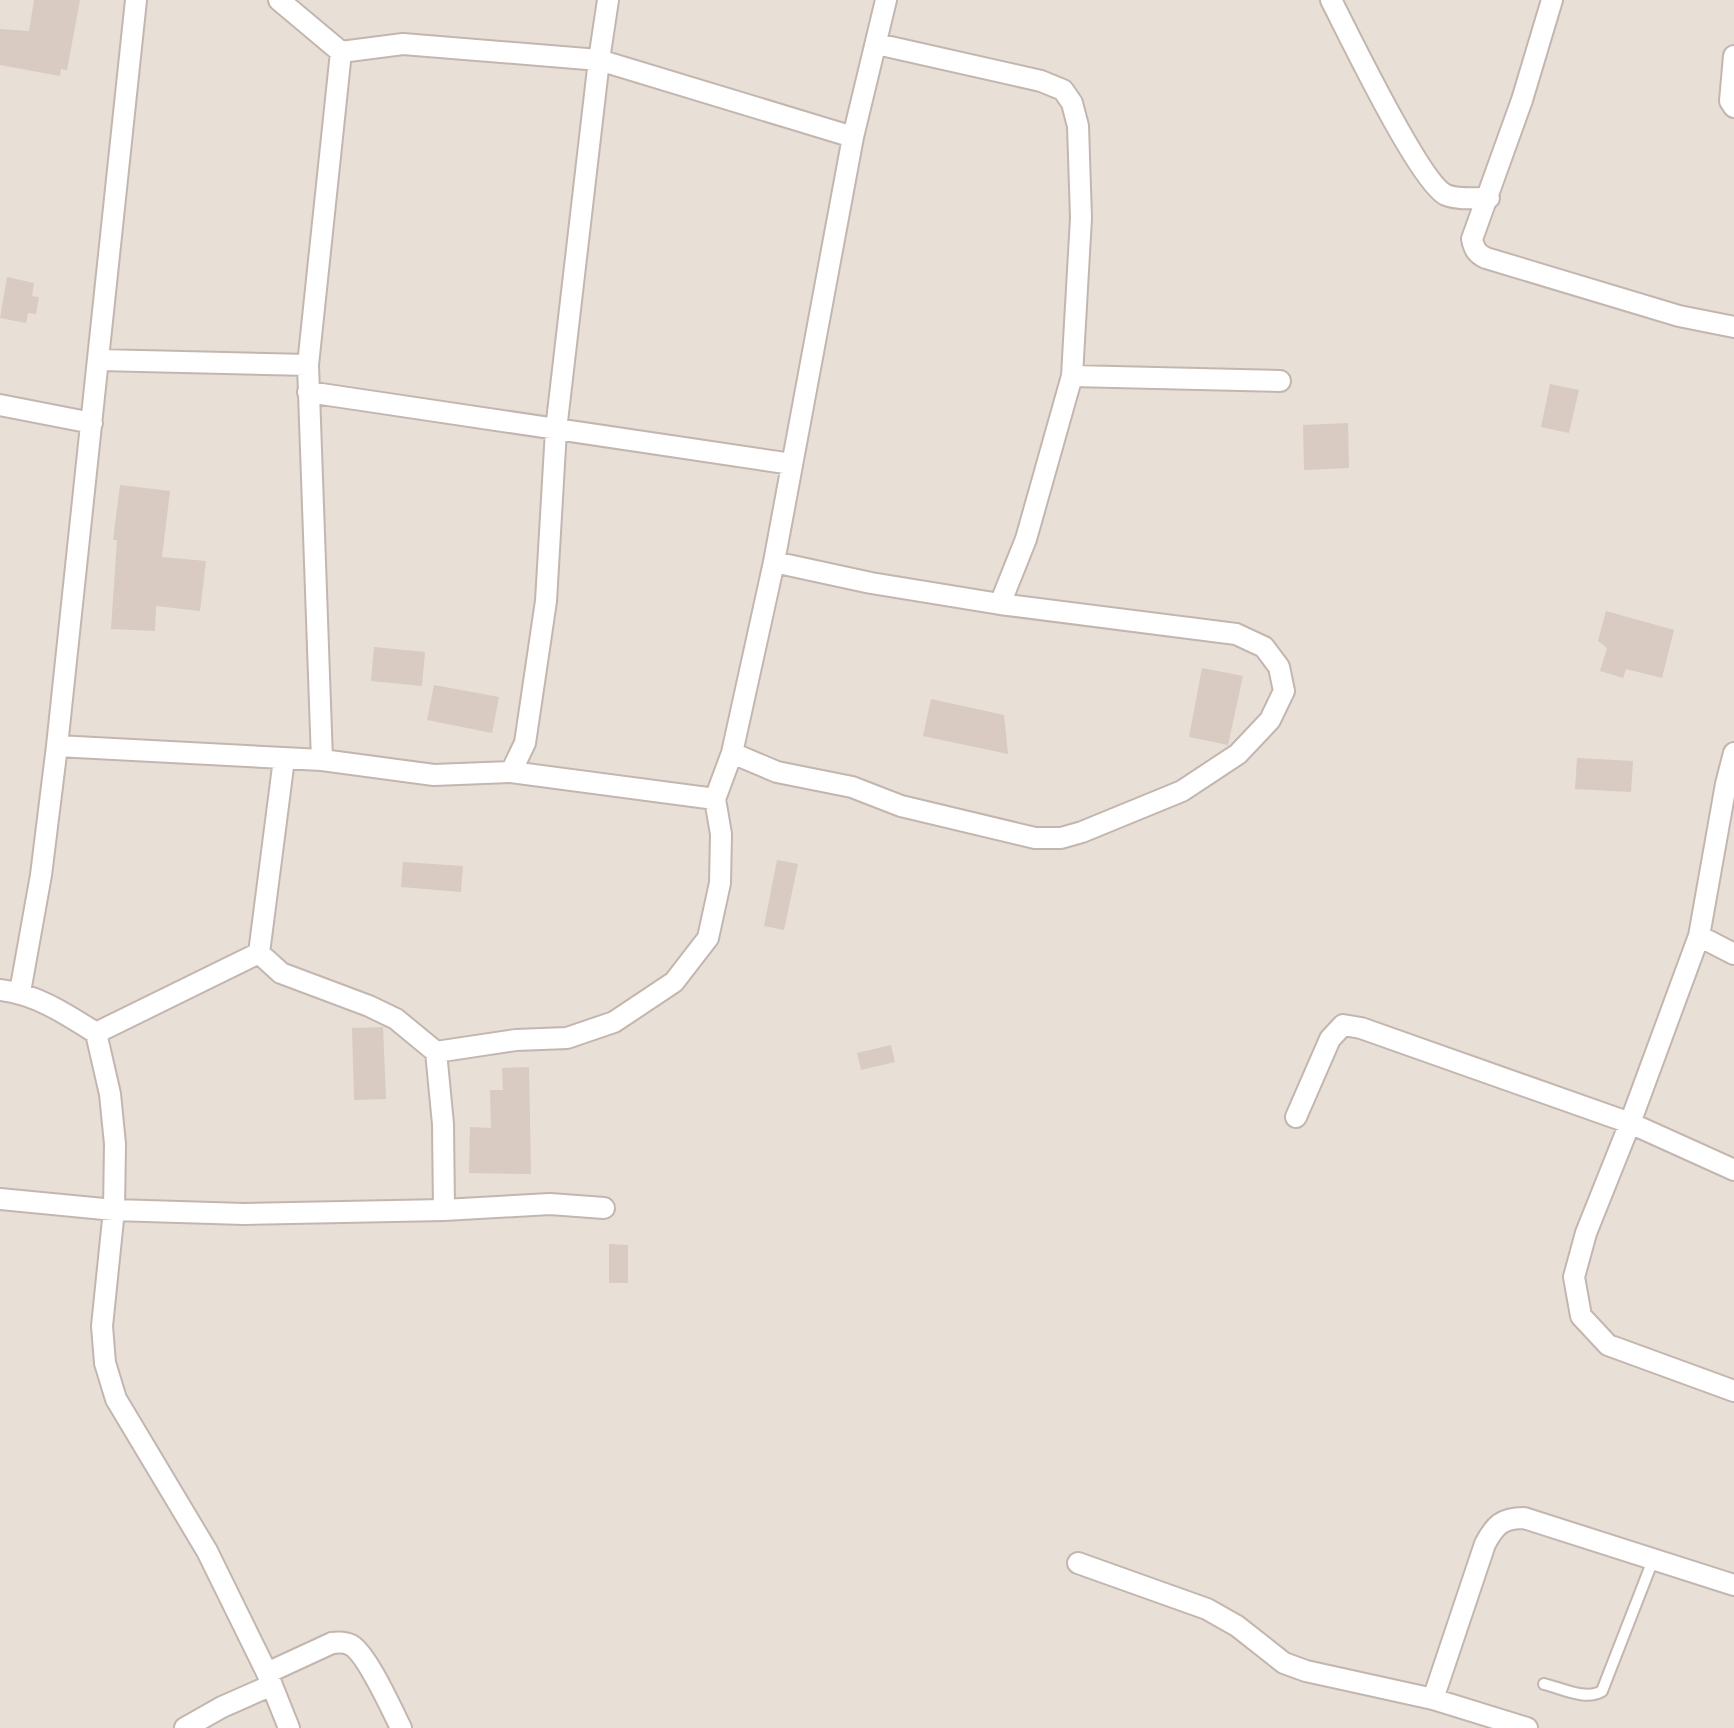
<svg xmlns="http://www.w3.org/2000/svg" width="1734" height="1728" font-family="Commissioner,sans-serif">
<style>
.residential{fill:#e8dfd7}
.building{fill:#d9cac2}
.lines{fill:none;stroke-linecap:round;stroke-linejoin:round}
.service-casing{stroke:#c3b6af;stroke-width:14}
.minor-casing{stroke:#c3b6af;stroke-width:24}
.service{stroke:#fff;stroke-width:10}
.minor{stroke:#fff;stroke-width:20}
</style>
<rect width="100%" height="100%" fill="#f4eee9"/>
<path class="residential" d="M 0,0 L 1734,0 L 1734,1728 L 0,1728 Z"/>
<path class="building" d="M 34,0 L 80,0 L 67,70 L 61,69 L 60,76 L 0,65 L 0,29 L 29,31 Z
M 7,277 L 34,283 L 32,296 L 39,297 L 36,314 L 28,313 L 26,323 L 0,318 Z
M 1550,384 L 1579,390 L 1569,433 L 1541,427 Z
M 1348,423 L 1349,468 L 1304,470 L 1303,425 Z
M 120,485 L 170,491 L 162,557 L 206,561 L 200,611 L 156,606 L 155,631 L 111,629 L 117,540 L 113,540 Z
M 1606,611 L 1674,630 L 1662,678 L 1626,669 L 1623,678 L 1600,671 L 1607,648 L 1598,641 Z
M 374,647 L 425,652 L 422,686 L 371,681 Z
M 1202,668 L 1243,676 L 1228,745 L 1189,737 Z
M 434,685 L 499,697 L 492,733 L 427,720 Z
M 931,699 L 1004,715 L 1008,754 L 923,736 Z
M 1577,758 L 1633,761 L 1631,792 L 1575,789 Z
M 777,860 L 798,864 L 784,930 L 764,926 Z
M 403,862 L 463,866 L 461,892 L 401,887 Z
M 383,1027 L 386,1099 L 354,1100 L 352,1028 Z
M 891,1045 L 895,1062 L 861,1070 L 857,1053 Z
M 529,1067 L 531,1174 L 469,1173 L 470,1127 L 491,1128 L 490,1090 L 503,1090 L 502,1068 Z
M 609,1244 L 628,1245 L 628,1283 L 609,1283 Z"/>
<g class="lines">
<defs>
<path id="service" d="M 1544,1684 C 1561,1688 1586,1701 1602,1691 L 1653,1560"/>
<path id="minor" d="M 279,0 L 341,52
M 1331,0 C 1348,33 1420,183 1446,195 C 1459,200 1476,198 1489,198
M 1552,0 L 1522,100 L 1472,239 C 1474,249 1477,254 1486,258 L 1679,316 L 1734,327
M 877,44 L 1041,81 L 1063,90 L 1072,103 L 1078,126 L 1081,218 L 1072,376 L 1026,539 L 1000,604
M 1734,56 L 1730,101 L 1734,107
M 99,360 L 308,365
M 1072,376 L 1280,381
M 308,392 L 792,464
M 0,405 L 92,423
M 57,746 L 322,760 L 434,775 L 511,772 L 525,743 L 546,601 L 556,430 L 599,60 L 608,0
M 732,753 L 777,772 L 852,787 L 901,806 L 1035,838 L 1061,838 L 1082,832 L 1182,791 L 1238,754 L 1270,720 L 1284,691 L 1279,667 L 1264,647 L 1236,634 L 1000,604 L 871,583 L 774,562 L 853,137 L 886,0
M 1734,753 L 1726,784 L 1699,936 L 1630,1123 L 1586,1233 L 1574,1277 L 1581,1316 L 1608,1345 L 1734,1391
M 322,760 L 308,365 L 341,52 L 403,44 L 599,60 L 853,137
M 511,772 L 715,799 L 732,753 L 774,562
M 1699,936 L 1734,954
M 259,953 L 281,973 L 369,1006 L 396,1019 L 436,1052
M 0,990 C 36,994 66,1014 96,1033 L 110,1094 L 115,1144 L 114,1210 L 102,1326 L 105,1363 L 116,1399 L 207,1551 L 267,1673 L 289,1728
M 20,992 L 41,875 L 57,746 L 136,0
M 96,1033 L 259,953 L 284,759
M 1296,1117 L 1330,1039 L 1343,1025 L 1361,1028 L 1630,1123 L 1734,1170
M 0,1199 L 114,1210 L 244,1214 L 444,1210 L 550,1204 L 604,1208
M 444,1210 L 443,1124 L 436,1052 L 516,1040 L 567,1038 L 614,1022 L 674,982 L 708,938 L 720,883 L 721,834 L 715,799
M 1078,1563 L 1207,1609 L 1237,1626 L 1284,1663 L 1306,1671 L 1433,1699 L 1527,1728
M 267,1673 L 332,1643 C 339,1642 345,1642 351,1645 C 367,1654 392,1710 401,1728
M 1433,1699 L 1485,1544 C 1495,1525 1502,1518 1524,1518 L 1734,1585
M 185,1728 L 222,1707 L 272,1685"/>
</defs>
<use href="#service" class="service-casing"/>
<use href="#minor" class="minor-casing"/>
<use href="#service" class="service"/>
<use href="#minor" class="minor"/>
</g>
</svg>
